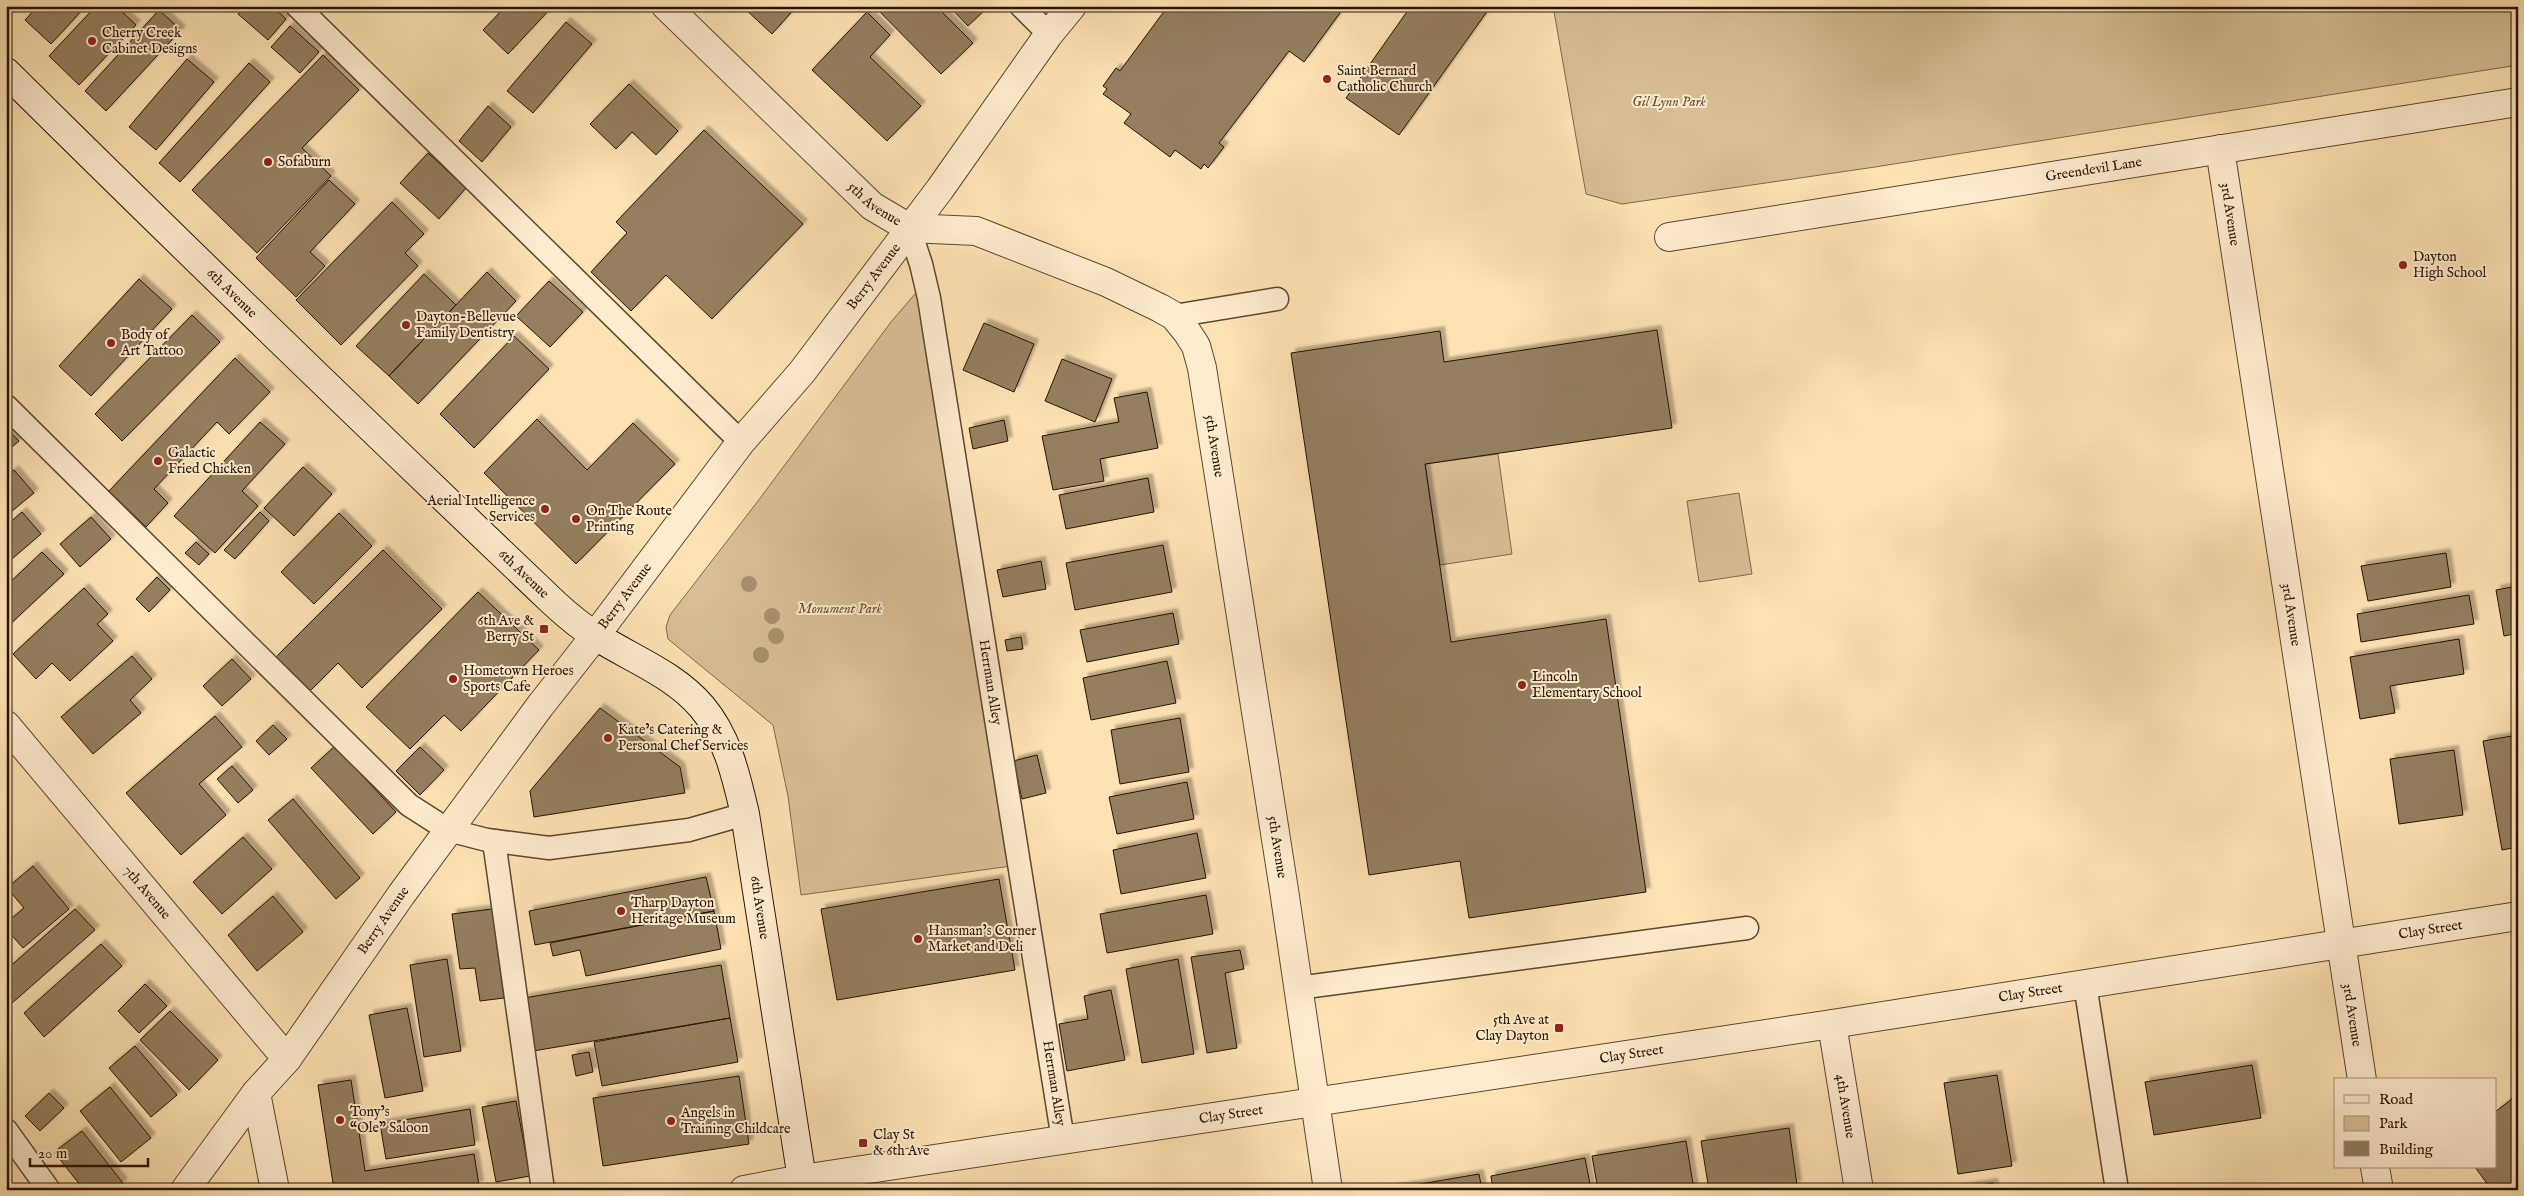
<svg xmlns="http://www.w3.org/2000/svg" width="2524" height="1196" font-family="'IM FELL English',serif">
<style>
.green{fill:#d9bf95;stroke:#7e6a4c}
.building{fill:#957f5f;stroke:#241403;filter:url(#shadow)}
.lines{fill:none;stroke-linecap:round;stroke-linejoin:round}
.service-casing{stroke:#5a482f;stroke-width:25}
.minor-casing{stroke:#5a482f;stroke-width:30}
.tertiary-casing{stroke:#5a482f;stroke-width:30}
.secondary-casing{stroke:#241403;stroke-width:30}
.service{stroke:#feecce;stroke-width:22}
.minor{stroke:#feecce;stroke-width:28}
.tertiary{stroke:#feecce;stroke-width:28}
.secondary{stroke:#feecce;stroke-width:28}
.tree{fill:#a9926e}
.poi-dot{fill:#8f2418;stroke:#feecce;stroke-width:2}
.labels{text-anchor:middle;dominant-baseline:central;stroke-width:4;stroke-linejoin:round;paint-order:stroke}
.poi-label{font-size:14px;fill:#241403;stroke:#feecce;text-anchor:start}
.park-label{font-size:14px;font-style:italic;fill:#635036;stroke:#feecce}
.street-label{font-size:14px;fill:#241403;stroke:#feecce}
</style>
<defs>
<filter id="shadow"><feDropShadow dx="4.5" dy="-4.5" stdDeviation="1" flood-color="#0004"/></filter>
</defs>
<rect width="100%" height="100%" fill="#fee2b3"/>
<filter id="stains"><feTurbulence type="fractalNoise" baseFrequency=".004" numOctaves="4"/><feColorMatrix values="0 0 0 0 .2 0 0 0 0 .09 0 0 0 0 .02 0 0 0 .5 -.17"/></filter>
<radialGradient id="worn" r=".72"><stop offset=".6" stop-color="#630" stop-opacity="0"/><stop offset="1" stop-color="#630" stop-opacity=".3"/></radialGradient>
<path class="green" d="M 1553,6 L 2518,6 L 2518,65 L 1875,167 L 1622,204 L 1586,194 Z
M 920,288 L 1011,866 L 801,895 L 788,796 L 773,725 L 668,639 L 666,627 L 670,615 L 758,501 L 891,322 Z
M 1498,454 L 1512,554 L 1440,565 L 1425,464 Z
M 1739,493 L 1752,574 L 1699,582 L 1687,501 Z"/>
<path class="building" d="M 38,6 L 86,6 L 51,44 L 25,20 Z
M 96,6 L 116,6 L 136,25 L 79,85 L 49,56 Z
M 245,6 L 272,6 L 286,19 L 268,40 L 238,14 Z
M 506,6 L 553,6 L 508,54 L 483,30 Z
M 748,6 L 797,6 L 772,34 L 745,9 Z
M 874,6 L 936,6 L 973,43 L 941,74 Z
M 949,6 L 989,6 L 968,26 Z
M 1168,6 L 1332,6 L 1340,13 L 1304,62 L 1289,51 L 1219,143 L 1224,147 L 1208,168 L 1204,164 L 1201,169 L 1175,150 L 1170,157 L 1124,123 L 1131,114 L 1103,94 L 1107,89 L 1103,86 L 1116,68 L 1120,71 Z
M 1411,6 L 1491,6 L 1399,135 L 1346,98 Z
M 159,10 L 181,30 L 106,111 L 85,91 Z
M 867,12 L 890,35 L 870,57 L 921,106 L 887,141 L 812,70 Z
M 566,22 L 592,44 L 533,113 L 507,91 Z
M 290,26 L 319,52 L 300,73 L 271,47 Z
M 323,55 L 359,90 L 302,148 L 331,176 L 257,253 L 192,190 Z
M 187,59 L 214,82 L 156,150 L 129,127 Z
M 249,63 L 270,82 L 180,182 L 159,163 Z
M 629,84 L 678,131 L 656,155 L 632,132 L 616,149 L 590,124 Z
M 488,106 L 511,127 L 482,162 L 459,141 Z
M 704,130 L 803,224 L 712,319 L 666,275 L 631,311 L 591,272 L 627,233 L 616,222 Z
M 428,153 L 466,188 L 439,219 L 400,183 Z
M 329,180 L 355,204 L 310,252 L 325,266 L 296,297 L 256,258 Z
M 392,202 L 424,234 L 405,253 L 418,266 L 341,345 L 296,300 Z
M 2518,211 L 2518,248 L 2512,212 Z
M 487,272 L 516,301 L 418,404 L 389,376 Z
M 424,274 L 456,305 L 389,376 L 356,346 Z
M 139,279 L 172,309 L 91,396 L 59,366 Z
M 549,281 L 583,312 L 550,347 L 516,316 Z
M 192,315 L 220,342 L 122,441 L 95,414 Z
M 984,323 L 1034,344 L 1014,392 L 963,370 Z
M 1657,330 L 1672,428 L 1425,464 L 1451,642 L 1606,619 L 1646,892 L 1469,918 L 1460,861 L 1369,875 L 1291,353 L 1440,331 L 1444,362 Z
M 514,336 L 549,369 L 474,448 L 440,414 Z
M 235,358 L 270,392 L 229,434 L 217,422 L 154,489 L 168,503 L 146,527 L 109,491 Z
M 1062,359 L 1112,379 L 1095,422 L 1045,401 Z
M 1147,392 L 1158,448 L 1100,459 L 1104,481 L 1053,490 L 1042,436 L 1119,422 L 1114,398 Z
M 537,419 L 587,470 L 633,423 L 675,464 L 576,564 L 484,473 Z
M 1004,420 L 1008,441 L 973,449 L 969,428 Z
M 260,422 L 285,444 L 242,491 L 258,506 L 215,553 L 174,516 Z
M 6,428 L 19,441 L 6,452 Z
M 303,467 L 332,494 L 294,536 L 264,508 Z
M 14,470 L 34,493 L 6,516 L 6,476 Z
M 1148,478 L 1154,512 L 1066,529 L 1059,495 Z
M 22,512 L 41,534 L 6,564 L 6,526 Z
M 260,512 L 269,521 L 235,559 L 224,550 Z
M 339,513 L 372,546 L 314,604 L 281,572 Z
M 91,517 L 111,539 L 80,567 L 60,544 Z
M 196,542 L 209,554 L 199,565 L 185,553 Z
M 1163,545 L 1172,592 L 1075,610 L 1066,563 Z
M 383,550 L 442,609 L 362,688 L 338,663 L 310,691 L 276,657 Z
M 42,552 L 64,574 L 6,628 L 6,586 Z
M 2446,553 L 2451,587 L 2368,601 L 2361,566 Z
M 1041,561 L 1046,589 L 1003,597 L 997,570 Z
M 157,577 L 170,590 L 149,612 L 136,599 Z
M 2518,586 L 2518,633 L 2504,636 L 2496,590 Z
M 84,588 L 108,614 L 97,624 L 113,641 L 70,681 L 52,663 L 36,679 L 13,654 Z
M 478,592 L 539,650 L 461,731 L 444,715 L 410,749 L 366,707 Z
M 2469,595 L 2474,624 L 2361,642 L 2357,614 Z
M 1173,613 L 1179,644 L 1087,662 L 1080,630 Z
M 1021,637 L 1023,649 L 1007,651 L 1005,640 Z
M 2459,639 L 2464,674 L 2390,686 L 2395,713 L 2360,719 L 2350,657 Z
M 132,656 L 152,679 L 130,700 L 141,713 L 93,754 L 61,717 Z
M 232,659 L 251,679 L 222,706 L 203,686 Z
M 1167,661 L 1176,703 L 1091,720 L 1083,678 Z
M 600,708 L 680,767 L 685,793 L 534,817 L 530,791 Z
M 215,716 L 242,747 L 199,784 L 226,815 L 181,855 L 126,793 Z
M 1180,718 L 1189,772 L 1120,784 L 1111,730 Z
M 273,725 L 287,739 L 269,755 L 256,741 Z
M 2518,735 L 2518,847 L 2502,850 L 2483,741 Z
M 335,746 L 396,812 L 373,834 L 311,768 Z
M 420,747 L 444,770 L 420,795 L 396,771 Z
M 2454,750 L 2463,815 L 2399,824 L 2390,759 Z
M 1037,755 L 1046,793 L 1022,799 L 1013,761 Z
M 232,766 L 253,790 L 238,803 L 217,779 Z
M 1187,782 L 1194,819 L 1117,834 L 1109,797 Z
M 293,799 L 360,878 L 336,899 L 268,820 Z
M 1197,833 L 1206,878 L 1121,894 L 1113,850 Z
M 243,837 L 272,869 L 222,914 L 193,882 Z
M 33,866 L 69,909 L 23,948 L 6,929 L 6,923 L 24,908 L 7,888 Z
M 706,877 L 714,911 L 535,945 L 529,911 Z
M 999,879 L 1015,970 L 837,1000 L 821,909 Z
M 1206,895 L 1213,934 L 1107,953 L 1100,914 Z
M 273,896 L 303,932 L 257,971 L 228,935 Z
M 75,909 L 95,930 L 11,1004 L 6,999 L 6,970 Z
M 492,909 L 504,998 L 480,1001 L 475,968 L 460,969 L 452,914 Z
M 714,911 L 721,949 L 586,976 L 580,950 L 553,956 L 550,943 Z
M 101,944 L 122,966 L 44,1037 L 24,1013 Z
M 1240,950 L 1244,969 L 1225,973 L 1237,1048 L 1207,1053 L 1191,957 Z
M 447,959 L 461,1051 L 424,1057 L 410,965 Z
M 1178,959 L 1194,1054 L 1142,1063 L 1126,969 Z
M 721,965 L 730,1018 L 533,1051 L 524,998 Z
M 145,984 L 167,1006 L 139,1033 L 118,1011 Z
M 1111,990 L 1125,1060 L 1067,1071 L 1059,1024 L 1088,1019 L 1084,996 Z
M 407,1008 L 423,1091 L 385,1098 L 369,1015 Z
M 170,1011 L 218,1060 L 189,1090 L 140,1040 Z
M 730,1018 L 738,1062 L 602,1086 L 594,1042 Z
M 135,1046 L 177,1095 L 151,1117 L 109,1068 Z
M 589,1052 L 593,1072 L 576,1076 L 572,1055 Z
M 2252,1065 L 2261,1118 L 2154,1135 L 2145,1082 Z
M 1997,1075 L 2012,1166 L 1958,1174 L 1944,1083 Z
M 739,1076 L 749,1144 L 603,1166 L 593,1098 Z
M 351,1080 L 365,1171 L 474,1154 L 479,1185 L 448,1190 L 334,1190 L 318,1085 Z
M 110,1087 L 151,1138 L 121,1162 L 80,1111 Z
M 49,1093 L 64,1108 L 40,1131 L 25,1116 Z
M 2512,1099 L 2518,1106 L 2518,1190 L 2482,1190 L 2488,1185 L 2475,1167 L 2495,1167 L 2495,1112 Z
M 516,1101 L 530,1176 L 496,1182 L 482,1107 Z
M 470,1109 L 475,1145 L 386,1159 L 380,1124 Z
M 1789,1128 L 1797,1185 L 1768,1190 L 1709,1190 L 1701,1141 Z
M 82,1131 L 123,1183 L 114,1190 L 84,1190 L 54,1152 Z
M 1686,1141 L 1694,1190 L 1598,1190 L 1592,1156 Z
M 1585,1158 L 1591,1190 L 1493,1190 L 1491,1176 Z
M 1479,1174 L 1482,1190 L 1391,1190 L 1391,1189 Z
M 1993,1183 L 1994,1190 L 1949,1190 Z"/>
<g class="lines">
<defs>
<g id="service">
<path d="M 297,6 L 741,442"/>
<path d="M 1021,6 L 1049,34"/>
<path id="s1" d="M 909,228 L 921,264 L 929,298 L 1063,1140"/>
<path d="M 1174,316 L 1277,299"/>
<path d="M 6,406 L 409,805 L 448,830 L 487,840 L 549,848 L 689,830 L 745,814"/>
<path d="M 494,841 L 543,1190"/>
<path d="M 2085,984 L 2117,1190"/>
<path d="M 1298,988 L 1747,928"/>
<path d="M 6,1130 L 49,1190"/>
</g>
<g id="minor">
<path id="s2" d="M 666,6 L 872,206 L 909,228 L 976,231 L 1106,282 L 1160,308 L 1174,316 L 1187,332 L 1196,346 L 1202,368 L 1284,890 L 1328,1190"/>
<path id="s3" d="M 2220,149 L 2362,1080"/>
<path id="s4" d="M 1669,237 L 2518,102"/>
<path id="s5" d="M 6,725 L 287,1059"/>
<path id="s6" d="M 1832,1024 L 2518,916"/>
<path d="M 256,1093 L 275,1190"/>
<path d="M 2375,1167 L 2379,1190"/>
<path id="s7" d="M 185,1190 L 256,1093 L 287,1059 L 401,895 L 540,706 L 595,636"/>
<path d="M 744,1190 L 802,1179"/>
</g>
<g id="tertiary">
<path id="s8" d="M 595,636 L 741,442 L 802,372 L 940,189 L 1049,34 L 1072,6"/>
<path id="s9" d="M 804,1190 L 802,1179 L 1832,1024 L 1859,1190"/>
</g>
<g id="secondary">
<path id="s10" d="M 6,72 C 187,251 370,428 554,603 C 567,615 581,627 596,636 C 632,659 674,674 702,707 C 728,738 736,776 745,814 L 802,1179"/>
</g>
</defs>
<use href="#service" class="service-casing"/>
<use href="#minor" class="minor-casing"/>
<use href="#tertiary" class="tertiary-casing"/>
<use href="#secondary" class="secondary-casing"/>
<use href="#service" class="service"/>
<use href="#minor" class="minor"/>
<use href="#tertiary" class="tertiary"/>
<use href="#secondary" class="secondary"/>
</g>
<g class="tree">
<circle cx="749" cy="584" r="8"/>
<circle cx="772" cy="616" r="8"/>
<circle cx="776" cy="636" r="8"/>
<circle cx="761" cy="655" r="8"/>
</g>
<g class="poi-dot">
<circle cx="92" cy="41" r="5"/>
<circle cx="1327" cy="79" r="5"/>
<circle cx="268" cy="162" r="5"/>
<circle cx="2403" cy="265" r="5"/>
<circle cx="406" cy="325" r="5"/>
<circle cx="111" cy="343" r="5"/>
<circle cx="158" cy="461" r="5"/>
<circle cx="545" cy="509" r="5"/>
<circle cx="576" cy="519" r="5"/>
<rect x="539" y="624" width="10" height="10" rx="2.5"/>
<circle cx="453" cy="679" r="5"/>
<circle cx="1522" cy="685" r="5"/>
<circle cx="608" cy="738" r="5"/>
<circle cx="621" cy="911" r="5"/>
<circle cx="918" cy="939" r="5"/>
<rect x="1554" y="1023" width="10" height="10" rx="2.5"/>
<circle cx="340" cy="1120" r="5"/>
<circle cx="671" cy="1121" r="5"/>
<rect x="858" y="1138" width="10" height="10" rx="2.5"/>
</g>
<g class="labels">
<g class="poi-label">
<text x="102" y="33">Cherry Creek<tspan x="102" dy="16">Cabinet Designs</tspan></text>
<text x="1337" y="71">Saint Bernard<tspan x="1337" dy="16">Catholic Church</tspan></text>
<text x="278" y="162">Sofaburn</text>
<text x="2413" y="257">Dayton<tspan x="2413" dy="16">High School</tspan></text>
<text x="416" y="317">Dayton-Bellevue<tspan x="416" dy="16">Family Dentistry</tspan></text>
<text x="121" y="335">Body of<tspan x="121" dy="16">Art Tattoo</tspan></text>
<text x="168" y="453">Galactic<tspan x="168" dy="16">Fried Chicken</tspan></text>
<text x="535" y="501" text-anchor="end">Aerial Intelligence<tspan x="535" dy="16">Services</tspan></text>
<text x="586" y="511">On The Route<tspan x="586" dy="16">Printing</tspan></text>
<text x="534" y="621" text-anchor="end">6th Ave &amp;<tspan x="534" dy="16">Berry St</tspan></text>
<text x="463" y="671">Hometown Heroes<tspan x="463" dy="16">Sports Cafe</tspan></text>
<text x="1532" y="677">Lincoln<tspan x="1532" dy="16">Elementary School</tspan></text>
<text x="618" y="730">Kate’s Catering &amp;<tspan x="618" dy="16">Personal Chef Services</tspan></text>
<text x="631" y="903">Tharp Dayton<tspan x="631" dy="16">Heritage Museum</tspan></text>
<text x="928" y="931">Hansman’s Corner<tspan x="928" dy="16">Market and Deli</tspan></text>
<text x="1549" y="1020" text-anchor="end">5th Ave at<tspan x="1549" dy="16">Clay Dayton</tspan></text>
<text x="350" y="1112">Tony’s<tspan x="350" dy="16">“Ole” Saloon</tspan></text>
<text x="681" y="1113">Angels in<tspan x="681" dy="16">Training Childcare</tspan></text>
<text x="873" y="1135">Clay St<tspan x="873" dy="16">&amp; 6th Ave</tspan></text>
</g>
<g class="park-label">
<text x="1669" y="102">Gil Lynn Park</text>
<text x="840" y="609">Monument Park</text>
</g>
<g class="street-label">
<text stroke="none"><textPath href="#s4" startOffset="430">Greendevil Lane</textPath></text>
<text stroke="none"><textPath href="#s2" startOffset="288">5th Avenue</textPath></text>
<text stroke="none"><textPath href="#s3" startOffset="66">3rd Avenue</textPath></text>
<text stroke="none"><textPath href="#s8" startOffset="455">Berry Avenue</textPath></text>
<text stroke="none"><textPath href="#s10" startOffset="316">6th Avenue</textPath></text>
<text stroke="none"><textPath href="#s2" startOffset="752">5th Avenue</textPath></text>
<text stroke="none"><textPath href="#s10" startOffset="721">6th Avenue</textPath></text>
<text stroke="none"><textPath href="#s8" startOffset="50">Berry Avenue</textPath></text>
<text stroke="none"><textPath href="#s3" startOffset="471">3rd Avenue</textPath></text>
<text stroke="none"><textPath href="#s1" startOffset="462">Herrman Alley</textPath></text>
<text stroke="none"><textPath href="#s2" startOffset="1158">5th Avenue</textPath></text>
<text stroke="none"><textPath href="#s5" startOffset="219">7th Avenue</textPath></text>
<text stroke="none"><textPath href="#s10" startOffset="1156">6th Avenue</textPath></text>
<text stroke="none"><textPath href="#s7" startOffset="335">Berry Avenue</textPath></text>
<text stroke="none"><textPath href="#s6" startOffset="606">Clay Street</textPath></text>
<text stroke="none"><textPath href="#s6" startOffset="201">Clay Street</textPath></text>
<text stroke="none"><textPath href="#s3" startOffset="876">3rd Avenue</textPath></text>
<text stroke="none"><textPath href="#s9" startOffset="850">Clay Street</textPath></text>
<text stroke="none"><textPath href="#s1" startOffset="868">Herrman Alley</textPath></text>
<text stroke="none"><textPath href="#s9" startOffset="1136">4th Avenue</textPath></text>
<text stroke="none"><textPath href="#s9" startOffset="445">Clay Street</textPath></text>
</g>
</g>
<rect width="2524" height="1196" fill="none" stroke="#fee2b3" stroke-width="25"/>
<rect x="8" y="8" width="2509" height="1181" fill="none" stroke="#241403" stroke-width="2.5"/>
<rect x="12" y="12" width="2499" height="1171" fill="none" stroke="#241403"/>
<rect x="2334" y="1078" width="162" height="90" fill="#feecce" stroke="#a7967d"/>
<rect x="2344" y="1095" width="25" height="8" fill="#feecce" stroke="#a7967d"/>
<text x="2379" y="1104" font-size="15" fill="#241403">Road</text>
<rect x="2344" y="1116" width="25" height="15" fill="#d9bf95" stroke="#a7967d"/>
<text x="2379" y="1128" font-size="15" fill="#241403">Park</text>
<rect x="2344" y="1141" width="25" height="15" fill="#957f5f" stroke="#a7967d"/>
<text x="2379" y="1154" font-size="15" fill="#241403">Building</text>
<path d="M30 1158v8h118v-8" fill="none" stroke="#241403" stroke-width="2.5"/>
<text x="38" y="1158" font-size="15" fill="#241403" stroke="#feecce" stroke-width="4" paint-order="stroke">20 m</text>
<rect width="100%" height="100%" filter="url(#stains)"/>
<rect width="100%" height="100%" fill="url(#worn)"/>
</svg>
